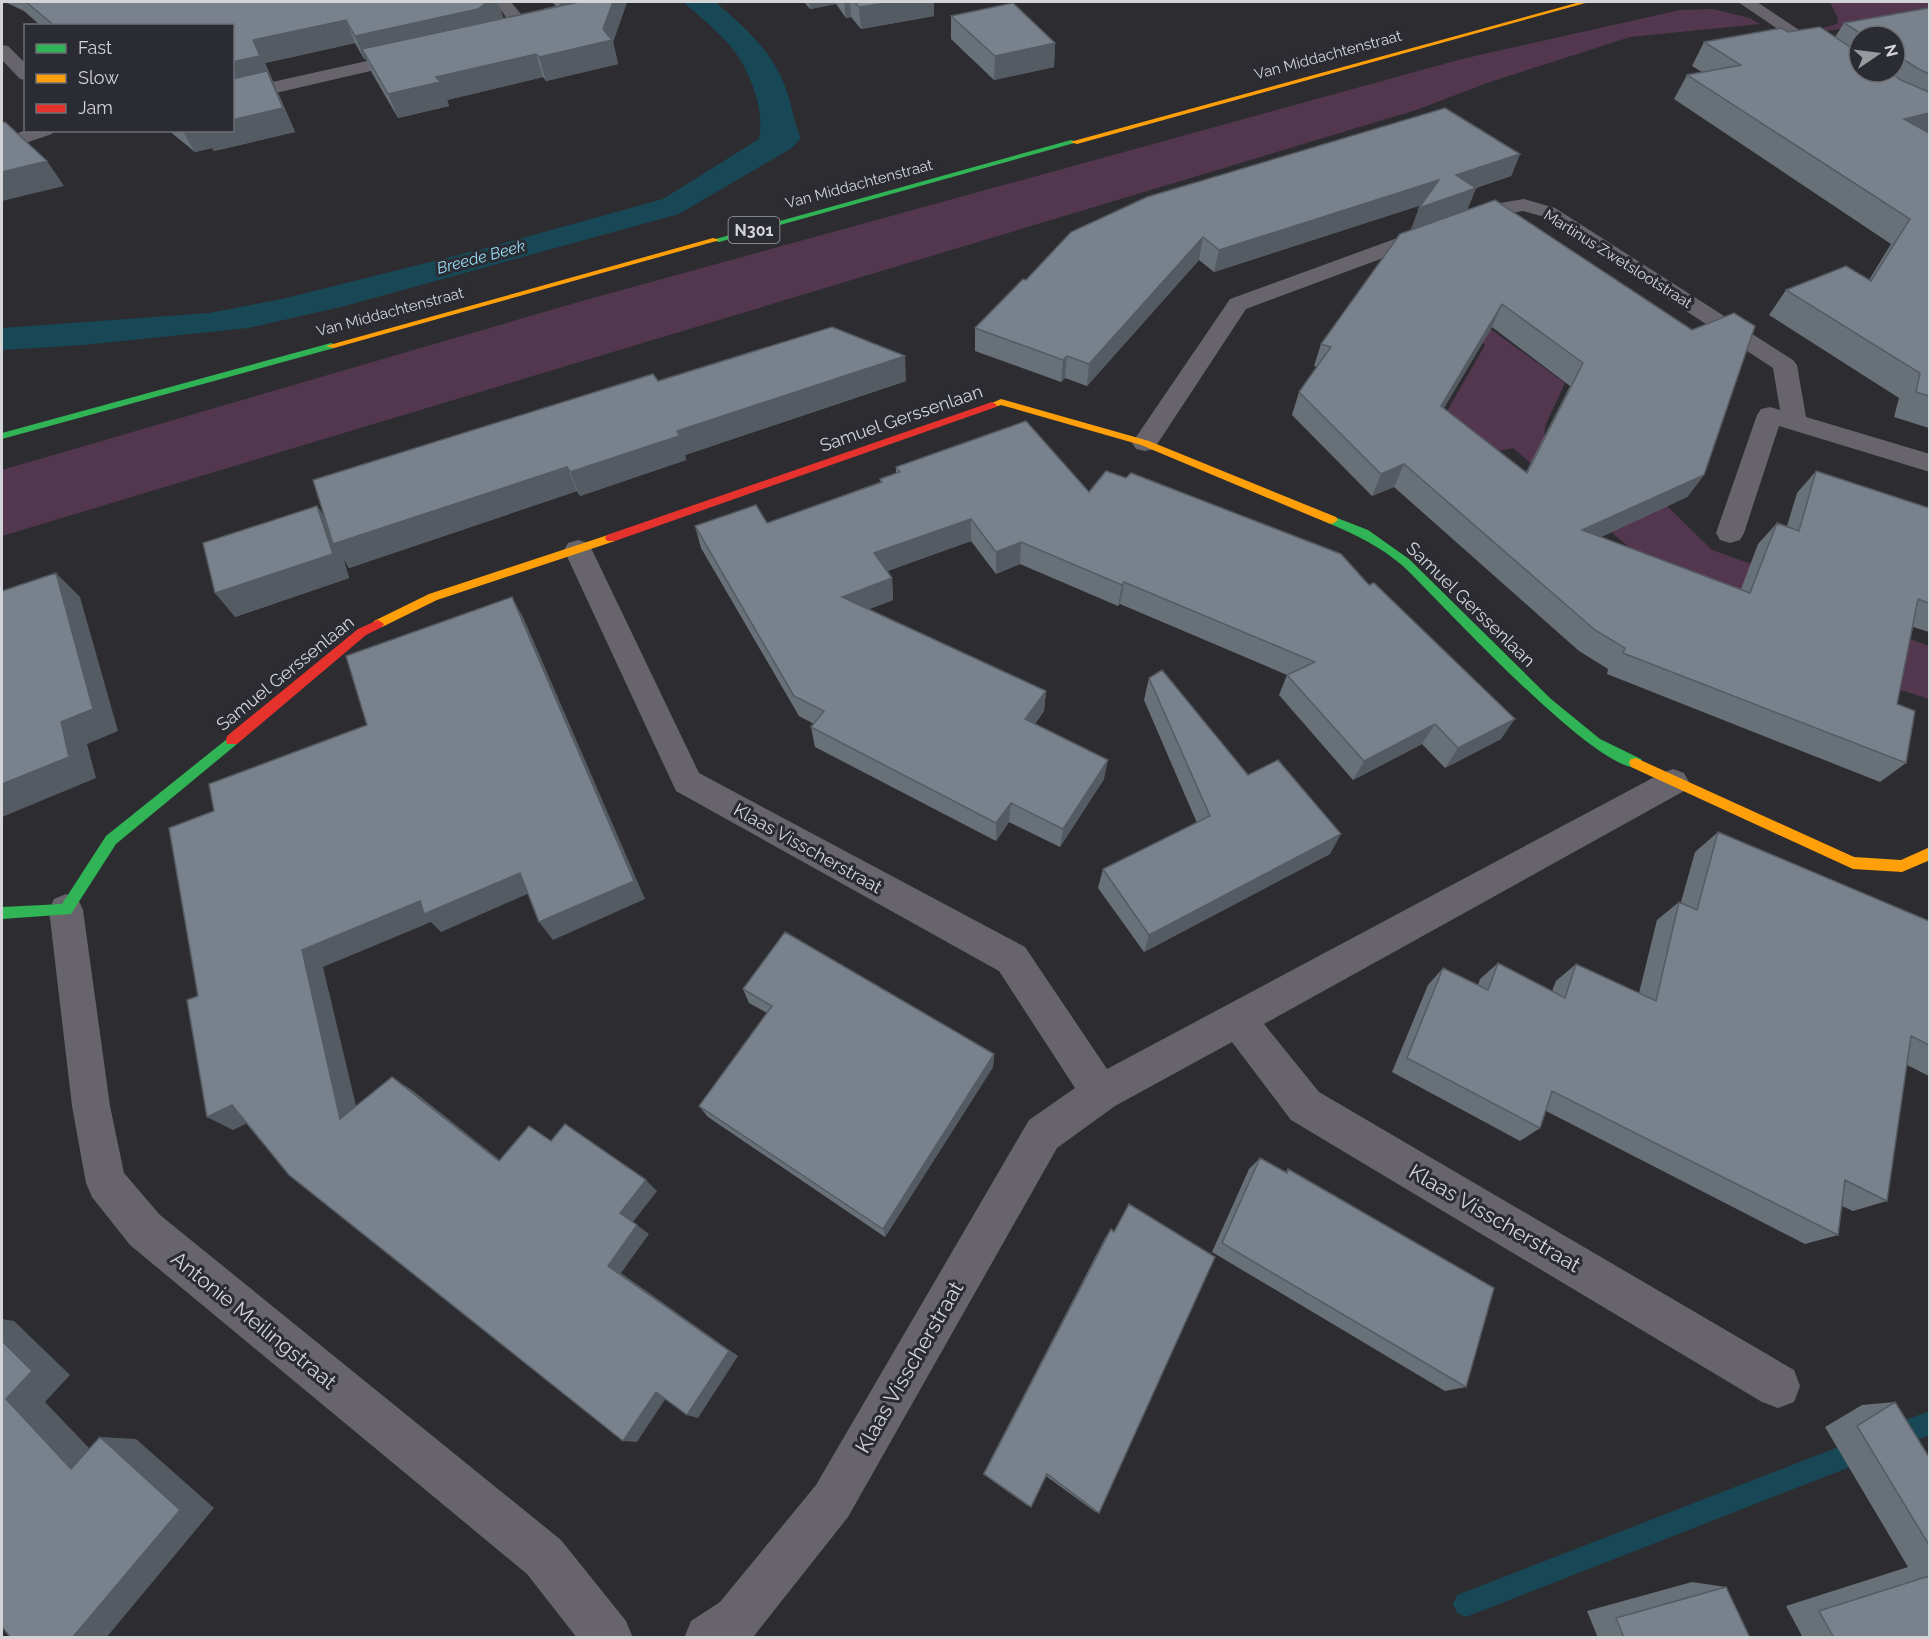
<svg xmlns="http://www.w3.org/2000/svg" width="1931" height="1639" font-family="Raleway,sans-serif">
<style>
.green{fill:#53374e}
.water{fill:#184755}
.lines{fill:none;stroke-linecap:round;stroke-linejoin:round}
.stream{fill:#184755;fill-rule:evenodd}
.street{fill:#67646c;fill-rule:evenodd}
.fast{fill:#30b455;fill-rule:evenodd}
.slow{fill:#ff9f0a;fill-rule:evenodd}
.jam{fill:#e5322d;fill-rule:evenodd}
.wall{fill:#687078;fill-rule:evenodd}
.shaded-wall{fill:#555b62}
.building{fill:#79828c;stroke:#555b62;stroke-width:1.5;fill-rule:evenodd}
.labels{text-anchor:middle;dominant-baseline:central;stroke-width:6;stroke-linejoin:round;paint-order:stroke}
.far-street-label{font-size:15px;fill:#d3d4d8;stroke:#2b2c33}
.shield{fill:#2b2c33;stroke:#a1a2a6;stroke-width:1.5}
.shield-label{font-size:16px;font-weight:bold;fill:#d3d4d8}
.far-water-label{font-size:16px;font-style:italic;fill:#99dff7;stroke:#2b2c33}
.street-label{font-size:18px;fill:#d3d4d8;stroke:#2b2c33}
.near-street-label{font-size:21px;fill:#d3d4d8;stroke:#2b2c33}
</style>
<rect width="100%" height="100%" fill="#2d2d31"/>
<path class="green" d="M 1830,2 L 1927,2 L 1929,3 L 1929,17 L 1825,31 L 1823,28 L 1837,24 L 1838,18 Z
M 1713,9 L 1750,18 L 1760,24 L 1630,37 L 1490,82 L 1416,110 L 2,536 L 2,470 L 582,301 L 1462,59 L 1680,10 Z
M 1426,282 L 1565,383 L 1545,426 L 1543,457 L 1664,503 L 1712,550 L 1763,568 L 1759,583 L 1929,646 L 1929,699 L 1888,686 L 1637,554 L 1513,448 L 1494,452 L 1435,432 L 1485,345 L 1409,289 Z"/>
<path class="water" d="M 683,2 L 715,2 C 744,26 773,52 786,89 C 792,105 794,123 801,138 L 792,148 L 679,214 L 341,307 L 248,328 L 84,345 L 2,350 L 2,328 L 209,313 L 282,299 L 490,247 L 663,199 L 759,139 C 765,109 750,70 731,47 C 717,30 699,16 683,2 Z"/>
<g class="lines">
<path class="stream" d="M 1930,1411 L 1930,1435 L 1890,1450 L 1881,1447 L 1878,1438 L 1881,1429 Z
M 1864,1437 L 1873,1440 L 1876,1449 L 1873,1458 L 1466,1617 L 1457,1613 L 1453,1604 L 1457,1595 Z"/>
<path class="street" d="M 495,2 L 511,2 L 524,18 C 513,33 494,50 474,45 L 471,41 L 474,37 L 487,34 L 506,17 Z
M 1738,2 L 1757,2 L 1837,55 L 1834,59 L 1822,59 Z
M 2,45 L 8,46 L 26,64 L 26,80 L 20,79 L 2,60 Z
M 412,51 L 418,52 L 421,56 L 418,60 L 232,103 L 232,91 Z
M 26,130 L 54,130 L 52,134 L 2,151 L 2,139 Z
M 1524,199 L 1555,208 L 1793,360 L 1797,365 L 1806,417 L 1930,454 L 1930,472 L 1779,426 L 1744,533 L 1740,540 L 1730,543 L 1720,540 L 1716,533 L 1757,415 L 1761,409 L 1770,407 L 1780,410 L 1773,368 L 1541,216 L 1523,211 L 1499,215 L 1246,309 L 1154,449 L 1145,451 L 1136,449 L 1132,443 L 1230,299 L 1488,205 Z
M 578,540 L 588,543 L 592,550 L 699,773 L 1025,947 L 1107,1069 L 1662,773 L 1673,769 L 1684,773 L 1689,782 L 1684,791 L 1264,1024 L 1319,1092 L 1794,1370 L 1800,1386 L 1794,1402 L 1778,1408 L 1762,1402 L 1291,1120 L 1232,1042 L 1115,1106 L 1057,1148 L 848,1517 L 754,1636 L 684,1638 L 691,1621 L 720,1602 L 816,1485 L 1029,1120 L 1075,1088 L 999,971 L 676,791 L 564,550 L 568,543 Z
M 66,894 L 78,899 L 83,910 L 110,1106 L 124,1173 L 160,1215 L 561,1540 L 626,1621 L 633,1638 L 577,1638 L 527,1574 L 130,1245 L 92,1197 L 86,1183 L 72,1106 L 49,910 L 54,899 Z"/>
<path class="fast" d="M 1071,140 L 1078,142 L 719,242 L 712,240 Z
M 331,343 L 334,344 L 334,348 L 2,439 L 2,433 Z
M 1332,516 L 1368,530 L 1409,559 L 1551,699 L 1600,739 L 1641,759 L 1643,763 L 1641,767 C 1602,780 1437,598 1403,566 C 1381,547 1355,534 1328,523 L 1328,517 Z
M 232,735 L 237,736 L 238,740 L 237,744 L 116,844 L 71,914 L 2,919 L 2,907 L 62,904 L 106,836 Z"/>
<path class="slow" d="M 1580,2 L 1589,2 L 1077,144 L 1070,142 Z
M 713,238 L 720,240 L 334,348 L 326,346 Z
M 1001,399 L 1149,441 L 1336,517 L 1338,520 L 1332,524 L 1328,523 L 1141,445 L 1001,405 L 992,408 L 987,405 Z
M 611,534 L 615,535 L 615,541 L 437,600 L 382,627 L 374,627 L 372,624 L 374,621 L 429,594 Z
M 1636,758 L 1854,857 L 1901,860 L 1930,847 L 1930,860 L 1902,872 L 1853,869 L 1631,767 L 1629,763 L 1631,759 Z"/>
<path class="jam" d="M 992,402 L 997,405 L 996,407 L 615,541 L 607,541 L 605,538 L 607,535 Z
M 378,620 L 384,624 L 382,627 L 366,635 L 237,744 L 227,744 L 226,740 L 227,736 L 358,629 Z"/>
</g>
<path class="wall" d="M 5,2 L 498,2 L 503,17 L 501,19 L 556,6 L 552,2 L 627,2 L 613,42 L 618,64 L 546,81 L 543,77 L 447,100 L 449,106 L 398,118 L 372,73 L 366,59 L 364,59 L 355,43 L 265,63 L 295,132 L 214,151 L 212,148 L 195,152 L 168,130 L 232,130 L 232,26 L 41,26 L 24,11 Z
M 804,2 L 934,2 L 934,16 L 861,29 L 851,17 L 846,18 L 836,4 L 810,9 Z
M 1929,8 L 1929,428 L 1894,417 L 1899,398 L 1769,315 L 1786,290 L 1869,280 L 1891,244 L 1674,99 L 1687,75 L 1702,72 L 1692,66 L 1704,42 L 1788,32 L 1835,37 L 1844,23 ZM 1859,36 L 1895,36 L 1895,72 L 1859,72 Z
M 951,16 L 1055,43 L 1054,67 L 994,80 L 951,39 Z
M 1520,154 L 1511,176 L 1476,188 L 1467,210 L 1704,475 L 1687,497 L 1601,537 L 1741,589 L 1758,544 L 1777,523 L 1787,526 L 1797,493 L 1816,471 L 1929,508 L 1929,632 L 1913,627 L 1897,704 L 1906,763 L 1880,782 L 1607,674 L 1608,669 L 1579,651 L 1394,487 L 1372,496 L 1292,415 L 1299,392 L 1317,367 L 1314,366 L 1321,344 L 1411,230 L 1419,208 L 1421,205 L 1214,272 L 1199,260 L 1087,386 L 1065,378 L 1061,382 L 975,351 L 975,328 L 1026,280 ZM 1492,327 L 1570,386 L 1526,472 L 1444,408 Z
M 658,381 L 906,381 L 685,455 L 686,460 L 580,496 L 577,491 L 349,568 L 343,558 L 349,578 L 235,617 L 317,506 L 325,517 Z
M 896,467 L 1089,492 L 1501,739 L 1445,768 L 1422,744 L 1353,780 L 1279,695 L 1287,675 L 1120,604 L 1118,606 L 1020,564 L 996,574 L 971,541 L 887,571 L 892,578 L 893,600 L 869,609 L 1046,691 L 1044,711 L 1035,724 L 1104,779 L 1060,847 L 1009,822 L 996,841 L 815,747 L 811,727 L 814,724 L 799,716 L 701,548 L 695,526 L 767,523 L 880,482 L 880,479 L 896,473 Z
M 1149,678 L 1330,854 L 1144,952 L 1098,888 L 1103,869 L 1197,823 L 1144,700 Z
M 1718,832 L 1929,921 L 1929,1076 L 1907,1065 L 1887,1201 L 1853,1211 L 1842,1206 L 1838,1235 L 1805,1244 L 1546,1111 L 1540,1128 L 1520,1141 L 1392,1072 L 1428,985 L 1443,968 L 1478,985 L 1480,979 L 1498,963 L 1552,991 L 1556,981 L 1576,964 L 1639,993 L 1657,920 L 1679,902 L 1681,902 L 1695,852 Z
M 743,989 L 994,1054 L 993,1067 L 885,1237 L 708,1117 L 699,1106 L 767,1013 L 749,1003 Z
M 1260,1158 L 1285,1172 L 1288,1169 L 1466,1387 L 1445,1391 L 1212,1252 L 1249,1169 Z
M 1129,1204 L 1099,1513 L 1094,1511 L 1046,1476 L 1028,1506 L 983,1474 L 1105,1238 L 1111,1229 L 1114,1232 Z
M 1895,1402 L 1929,1457 L 1929,1638 L 1803,1638 L 1786,1606 L 1908,1567 L 1825,1427 L 1862,1405 Z
M 1692,1582 L 1726,1587 L 1750,1638 L 1598,1638 L 1587,1611 Z"/>
<path class="shaded-wall" d="M 487,2 L 498,2 L 503,17 L 486,32 L 362,49 L 366,59 L 364,59 L 355,36 Z
M 559,2 L 597,2 L 563,15 Z
M 613,2 L 627,2 L 613,42 L 618,64 L 546,81 L 539,57 L 603,29 Z
M 809,2 L 835,2 L 836,4 L 810,9 Z
M 844,2 L 850,2 L 851,17 L 846,18 Z
M 893,2 L 934,2 L 934,16 L 861,29 L 859,7 Z
M 346,20 L 355,43 L 265,63 L 295,132 L 214,151 L 212,148 L 195,152 L 182,130 L 232,130 L 232,62 L 253,40 Z
M 1055,43 L 1054,67 L 994,80 L 995,56 Z
M 536,54 L 543,77 L 447,100 L 449,106 L 398,118 L 388,94 L 436,77 Z
M 1929,113 L 1929,132 L 1887,144 L 1904,119 Z
M 1520,154 L 1511,176 L 1448,197 L 1456,175 Z
M 47,161 L 64,186 L 2,201 L 2,172 Z
M 1439,180 L 1431,202 L 1214,272 L 1219,250 Z
M 1476,188 L 1467,210 L 1411,231 L 1419,208 Z
M 1203,237 L 1199,260 L 1087,386 L 1089,364 Z
M 1502,304 L 1492,327 L 1431,429 L 1441,406 Z
M 905,356 L 906,381 L 685,455 L 686,460 L 580,496 L 570,472 L 677,431 Z
M 1067,356 L 1065,378 L 1061,382 L 1063,360 Z
M 1404,464 L 1394,487 L 1372,496 L 1381,474 Z
M 567,467 L 577,491 L 349,568 L 343,558 L 349,578 L 235,617 L 215,593 L 317,506 L 334,530 Z
M 1704,475 L 1687,497 L 1568,552 L 1582,530 Z
M 971,519 L 971,541 L 877,575 L 874,553 Z
M 1021,542 L 1020,564 L 996,574 L 996,552 Z
M 56,573 L 80,597 L 118,731 L 87,744 L 96,778 L 2,817 L 2,784 L 61,722 Z
M 892,578 L 893,600 L 845,618 L 842,597 Z
M 1124,582 L 1120,604 L 1118,606 L 1122,585 Z
M 512,597 L 524,619 L 645,899 L 553,940 L 539,922 Z
M 1046,691 L 1044,711 L 1023,739 L 1025,719 Z
M 1515,719 L 1501,739 L 1445,768 L 1458,748 Z
M 1435,724 L 1422,744 L 1353,780 L 1364,761 Z
M 1108,760 L 1104,779 L 1060,847 L 1063,829 Z
M 1011,803 L 1009,822 L 996,841 L 996,823 Z
M 1341,834 L 1330,854 L 1144,952 L 1149,935 Z
M 520,873 L 534,891 L 441,932 L 431,922 L 323,967 L 362,1131 L 340,1119 L 302,950 L 420,901 Z
M 994,1054 L 993,1067 L 885,1237 L 883,1229 Z
M 392,1077 L 412,1090 L 515,1172 L 499,1161 Z
M 232,1105 L 258,1118 L 233,1130 L 207,1117 Z
M 646,1180 L 657,1191 L 633,1222 L 620,1213 Z
M 637,1225 L 649,1234 L 621,1273 L 738,1356 L 698,1418 L 687,1415 L 608,1266 Z
M 2,1319 L 14,1321 L 70,1375 L 45,1402 L 109,1469 L 71,1469 L 6,1399 L 2,1341 Z
M 656,1392 L 668,1395 L 637,1442 L 623,1441 Z
M 100,1437 L 136,1439 L 214,1508 L 106,1638 L 72,1638 Z"/>
<path class="building" d="M 26,2 L 487,2 L 478,9 L 355,36 L 346,20 L 253,40 L 260,56 L 232,62 L 232,26 L 55,26 Z
M 579,2 L 613,2 L 603,29 L 612,40 L 539,57 L 536,54 L 436,77 L 440,82 L 388,94 L 362,49 Z
M 855,2 L 893,2 L 859,7 Z
M 1013,3 L 1055,43 L 995,56 L 951,16 Z
M 1929,8 L 1929,74 L 1917,68 L 1895,54 L 1895,36 L 1865,36 L 1844,23 Z
M 1820,27 L 1859,53 L 1859,72 L 1889,72 L 1901,80 L 1929,92 L 1929,113 L 1904,119 L 1929,133 L 1929,396 L 1916,392 L 1920,373 L 1786,290 L 1846,266 L 1871,281 L 1910,219 L 1687,75 L 1741,65 L 1704,42 L 1781,28 L 1788,32 Z
M 267,71 L 283,108 L 232,120 L 232,79 Z
M 1445,108 L 1520,154 L 1456,175 L 1476,188 L 1419,208 L 1439,180 L 1219,250 L 1203,237 L 1089,364 L 1067,356 L 1063,360 L 975,328 L 1023,279 L 1026,280 L 1071,232 L 1147,197 Z
M 5,122 L 47,161 L 2,172 L 2,123 Z
M 1495,200 L 1692,330 L 1734,313 L 1755,326 L 1704,475 L 1582,530 L 1750,593 L 1777,523 L 1799,531 L 1816,471 L 1929,508 L 1929,603 L 1918,599 L 1897,704 L 1915,711 L 1906,763 L 1623,653 L 1625,648 L 1595,630 L 1404,464 L 1381,474 L 1299,392 L 1331,347 L 1321,344 L 1400,234 ZM 1502,304 L 1583,363 L 1527,473 L 1441,406 Z
M 832,327 L 905,356 L 677,431 L 679,436 L 570,472 L 567,467 L 333,544 L 313,480 L 653,374 L 658,381 Z
M 1026,421 L 1089,492 L 1106,471 L 1126,478 L 1131,473 L 1341,554 L 1369,585 L 1374,583 L 1515,719 L 1458,748 L 1435,724 L 1364,761 L 1287,675 L 1315,662 L 1124,582 L 1122,585 L 1021,542 L 996,552 L 971,519 L 874,553 L 892,578 L 842,597 L 1046,691 L 1025,719 L 1108,760 L 1063,829 L 1011,803 L 996,823 L 811,727 L 824,711 L 794,696 L 695,526 L 756,505 L 767,523 L 882,482 L 880,479 L 900,472 L 896,467 Z
M 317,506 L 333,554 L 215,593 L 203,543 Z
M 56,573 L 93,709 L 61,722 L 69,757 L 2,784 L 2,591 Z
M 512,597 L 634,881 L 539,922 L 520,873 L 424,914 L 420,901 L 302,950 L 340,1119 L 392,1077 L 499,1161 L 529,1126 L 551,1141 L 565,1124 L 646,1180 L 620,1213 L 637,1225 L 608,1266 L 729,1351 L 687,1415 L 656,1392 L 623,1441 L 289,1175 L 232,1105 L 207,1117 L 187,1000 L 198,996 L 169,828 L 214,811 L 209,784 L 367,725 L 346,656 Z
M 1162,670 L 1248,775 L 1278,760 L 1341,834 L 1149,935 L 1103,869 L 1210,816 L 1149,678 Z
M 1718,832 L 1929,921 L 1929,1045 L 1911,1036 L 1887,1201 L 1845,1180 L 1838,1235 L 1552,1091 L 1540,1128 L 1407,1058 L 1443,968 L 1488,990 L 1498,963 L 1565,998 L 1576,964 L 1656,1001 L 1679,902 L 1697,910 Z
M 785,932 L 994,1054 L 883,1229 L 699,1106 L 772,1006 L 743,989 Z
M 1260,1158 L 1287,1173 L 1288,1169 L 1494,1288 L 1466,1387 L 1222,1243 Z
M 1129,1204 L 1215,1257 L 1099,1513 L 1047,1474 L 1031,1507 L 984,1474 L 1111,1229 L 1114,1232 Z
M 2,1341 L 32,1371 L 6,1399 L 71,1469 L 100,1437 L 180,1510 L 72,1638 L 11,1638 L 2,1627 Z
M 1895,1402 L 1929,1457 L 1929,1545 L 1857,1426 Z
M 1929,1576 L 1929,1638 L 1834,1638 L 1819,1611 Z
M 1726,1587 L 1750,1638 L 1624,1638 L 1616,1618 Z"/>
<g class="labels">
<g class="far-street-label">
<text transform="translate(1328 55) rotate(-15)">Van Middachtenstraat</text>
<text transform="translate(859 184) rotate(-15)">Van Middachtenstraat</text>
<text transform="translate(1618 259) rotate(32)">Martinus Zwetslootstraat</text>
<text transform="translate(390 312) rotate(-15)">Van Middachtenstraat</text>
</g>
<rect class="shield" x="728.5" y="217" width="51" height="26" rx="4.5"/>
<g class="shield-label">
<text x="754" y="230">N301</text>
</g>
<g class="far-water-label">
<text transform="translate(481 257) rotate(-15)">Breede Beek</text>
</g>
<g class="street-label">
<text transform="translate(901 418) rotate(-19)">Samuel Gerssenlaan</text>
<text transform="translate(1471 604) rotate(44)">Samuel Gerssenlaan</text>
<text transform="translate(285 673) rotate(-39)">Samuel Gerssenlaan</text>
<text transform="translate(808 848) rotate(29)">Klaas Visscherstraat</text>
</g>
<g class="near-street-label">
<text transform="translate(1495 1218) rotate(30)">Klaas Visscherstraat</text>
<text transform="translate(254 1320) rotate(39)">Antonie Meilingstraat</text>
<text transform="translate(909 1367) rotate(-60)">Klaas Visscherstraat</text>
</g>
</g>
<rect width="1931" height="1639" fill="none" stroke="#d3d4d8" stroke-width="6"/>
<rect x="24" y="24" width="210" height="108" fill="#2b2c33" stroke="#6e6f75" stroke-width="1.5"/>
<rect x="36" y="44" width="30" height="9" fill="#30b455" stroke="#6e6f75" stroke-width="1.5"/>
<text x="78" y="54" font-size="18" fill="#d3d4d8">Fast</text>
<rect x="36" y="74" width="30" height="9" fill="#ff9f0a" stroke="#6e6f75" stroke-width="1.5"/>
<text x="78" y="84" font-size="18" fill="#d3d4d8">Slow</text>
<rect x="36" y="104" width="30" height="9" fill="#e5322d" stroke="#6e6f75" stroke-width="1.5"/>
<text x="78" y="114" font-size="18" fill="#d3d4d8">Jam</text>
<g transform="translate(1877 54) rotate(76)"><circle r="28" fill="#2b2c33" stroke="#6e6f75" stroke-width="1.5"/>
<path d="M0-4.5L10 22L0 15L-10 22Z" fill="#999a9e"/>
<text y="-9" font-size="16" font-weight="bold" text-anchor="middle" fill="#d3d4d8">N</text>
</g>
</svg>
